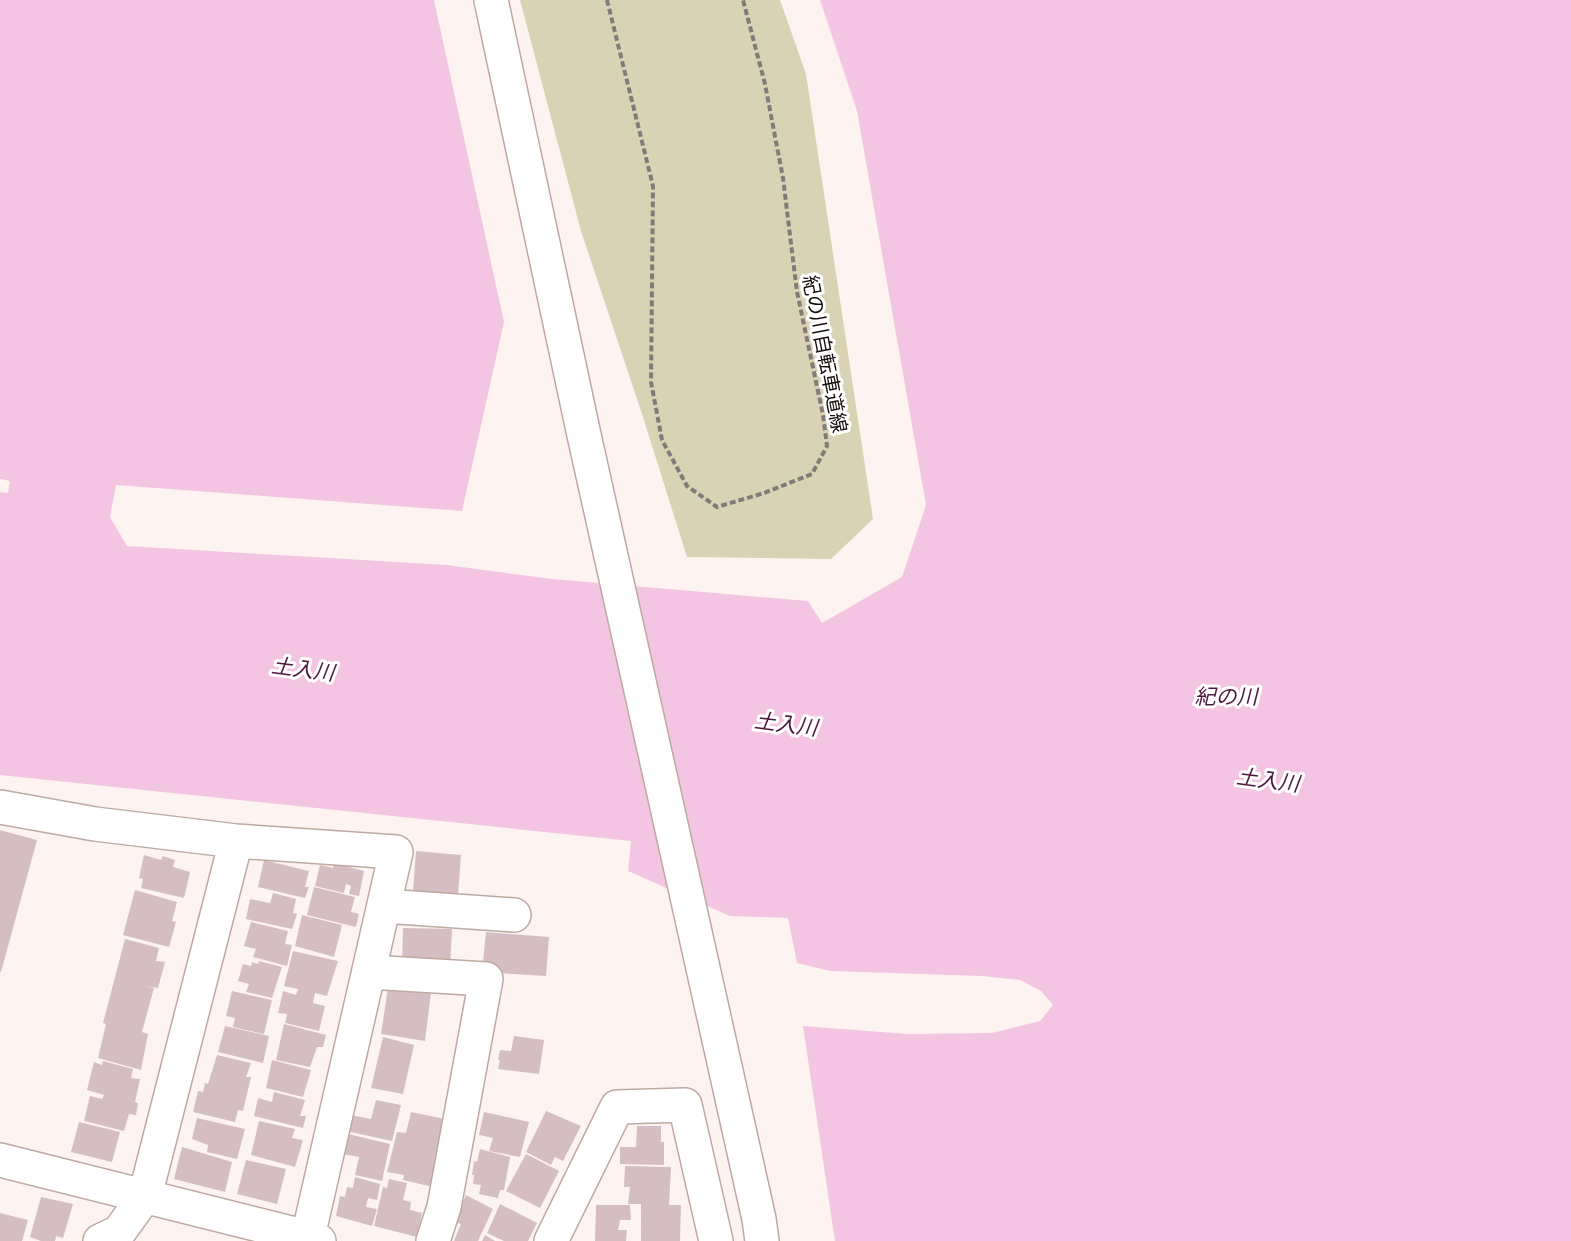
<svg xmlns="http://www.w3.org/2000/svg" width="1571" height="1241" font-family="'Space Grotesk','Noto Sans JP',sans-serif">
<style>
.green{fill:#d9d3b5}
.water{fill:#f4c5e2}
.building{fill:#d5bec1}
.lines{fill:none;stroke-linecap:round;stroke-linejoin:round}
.minor-casing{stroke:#bea9a1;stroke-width:36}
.path{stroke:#837b79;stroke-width:4;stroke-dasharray:6 3;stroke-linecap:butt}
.minor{stroke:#fff;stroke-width:33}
.labels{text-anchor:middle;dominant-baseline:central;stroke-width:6;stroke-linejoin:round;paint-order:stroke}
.street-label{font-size:20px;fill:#140d0b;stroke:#fff}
.water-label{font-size:21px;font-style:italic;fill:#4f193f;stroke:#fff}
</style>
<rect width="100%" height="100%" fill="#fdf4f1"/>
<path class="green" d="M 520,0 L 780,0 L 806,74 L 873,519 L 831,559 L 687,557 L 642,414 L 581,231 Z"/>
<path class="water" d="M 0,0 L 434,0 L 504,322 L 462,511 L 116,485 L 110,517 L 127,546 L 447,565 L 552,579 L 808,601 L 822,623 L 902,577 L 926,505 L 857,111 L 820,0 L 1571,0 L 1571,1241 L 835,1241 L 803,1026 L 908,1034 L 992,1033 L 1040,1021 L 1053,1005 L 1041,991 L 1020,980 L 982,976 L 830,971 L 797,963 L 788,918 L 730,916 L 628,871 L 631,841 L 0,775 L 0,492 L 8,493 L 10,481 L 0,479 Z"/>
<path class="building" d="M 0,830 L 37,840 L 1,972 L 0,972 Z
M 416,851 L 461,855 L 458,895 L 413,891 Z
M 144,855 L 161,860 L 163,856 L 175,860 L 173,867 L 190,872 L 184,898 L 141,888 L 143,879 L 139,878 Z
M 264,860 L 309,871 L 305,887 L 309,887 L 305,898 L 258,887 Z
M 334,863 L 364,871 L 359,896 L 349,894 L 351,886 L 346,884 L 344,893 L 315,886 L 320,865 L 333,868 Z
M 314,887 L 355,897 L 351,912 L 359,914 L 356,927 L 307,915 Z
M 135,890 L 177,902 L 172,921 L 176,922 L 169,947 L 123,935 Z
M 273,893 L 296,899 L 293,913 L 297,914 L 292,929 L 246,919 L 250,899 L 270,903 Z
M 302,915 L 342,925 L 334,957 L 295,946 Z
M 251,922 L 288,931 L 285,944 L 292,945 L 287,966 L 253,957 L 256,949 L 244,946 Z
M 403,928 L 452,929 L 450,970 L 402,966 Z
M 486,932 L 549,937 L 546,976 L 482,972 Z
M 125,939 L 159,948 L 156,961 L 165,962 L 158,988 L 145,986 L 154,988 L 142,1032 L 148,1034 L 141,1070 L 98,1058 L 106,1024 L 103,1023 Z
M 293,951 L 338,961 L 327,996 L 315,993 L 313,1003 L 325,1006 L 319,1031 L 285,1023 L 287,1014 L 278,1013 L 283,991 L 296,995 L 298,989 L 284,986 Z
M 259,961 L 282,967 L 272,998 L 246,992 L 249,984 L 238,981 L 243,964 L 251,966 L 252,962 L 258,964 Z
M 388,988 L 431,993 L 425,1041 L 381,1034 Z
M 232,991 L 272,1000 L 264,1034 L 233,1027 L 235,1018 L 226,1016 Z
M 284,1024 L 326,1035 L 323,1047 L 317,1047 L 310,1067 L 276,1060 Z
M 225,1026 L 269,1036 L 263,1063 L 218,1052 Z
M 514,1036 L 544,1040 L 539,1074 L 498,1069 L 500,1060 L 498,1060 L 500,1050 L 511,1051 Z
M 383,1037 L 414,1045 L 403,1094 L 371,1088 Z
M 217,1055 L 251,1063 L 246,1077 L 251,1077 L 243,1111 L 238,1110 L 235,1122 L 193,1112 L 198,1091 L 203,1092 L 205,1083 L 208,1084 Z
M 272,1060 L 311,1070 L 303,1097 L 266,1088 Z
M 103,1061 L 133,1069 L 131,1078 L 140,1079 L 135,1102 L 138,1103 L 136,1115 L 129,1114 L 124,1131 L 84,1121 L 90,1096 L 102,1099 L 104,1095 L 87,1090 L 94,1062 L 102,1065 Z
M 274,1092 L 305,1100 L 300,1116 L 306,1116 L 303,1128 L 254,1116 L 258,1098 L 272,1102 Z
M 376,1100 L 401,1105 L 392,1141 L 346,1131 L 350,1115 L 371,1119 Z
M 546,1111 L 581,1126 L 563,1161 L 555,1157 L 551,1165 L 526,1152 Z
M 411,1112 L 445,1119 L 436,1151 L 443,1152 L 433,1187 L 403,1180 L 404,1175 L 387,1172 L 397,1132 L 406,1133 Z
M 484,1112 L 529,1122 L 520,1157 L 489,1151 L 493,1138 L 479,1135 Z
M 197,1118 L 245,1129 L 237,1159 L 207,1152 L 208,1145 L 192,1139 Z
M 259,1121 L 295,1129 L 292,1138 L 303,1140 L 295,1167 L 251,1155 Z
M 79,1122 L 120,1132 L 112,1162 L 71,1152 Z
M 637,1126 L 661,1126 L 661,1142 L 664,1142 L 664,1165 L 620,1164 L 620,1147 L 636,1147 Z
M 348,1134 L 390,1144 L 382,1181 L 355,1175 L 359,1157 L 343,1154 Z
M 182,1147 L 232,1162 L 225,1192 L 174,1179 Z
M 480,1149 L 510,1157 L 504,1190 L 500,1190 L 498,1198 L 479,1194 L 481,1185 L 473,1184 L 474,1175 L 472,1175 L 474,1161 L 477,1162 Z
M 526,1154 L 559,1171 L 540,1208 L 506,1191 Z
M 246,1160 L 286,1169 L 277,1204 L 237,1194 Z
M 625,1166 L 671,1167 L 669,1205 L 681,1205 L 680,1241 L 641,1241 L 641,1204 L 628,1204 L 630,1187 L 624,1187 Z
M 355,1177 L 380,1184 L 377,1200 L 368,1198 L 366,1207 L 377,1209 L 372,1226 L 336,1216 L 340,1196 L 345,1197 L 347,1187 L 353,1188 Z
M 389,1179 L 407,1183 L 403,1200 L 411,1202 L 410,1210 L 422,1213 L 417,1237 L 374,1226 L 383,1187 L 387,1188 Z
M 466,1195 L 493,1209 L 478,1241 L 454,1241 L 461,1224 L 454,1222 Z
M 41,1197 L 73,1204 L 63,1238 L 56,1236 L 55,1241 L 41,1241 L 30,1237 Z
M 500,1204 L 537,1223 L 528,1241 L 504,1241 L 487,1233 Z
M 596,1205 L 630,1205 L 631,1220 L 620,1220 L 618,1230 L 627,1230 L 626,1241 L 595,1241 Z
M 0,1213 L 28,1220 L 22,1241 L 0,1241 Z
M 485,1235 L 495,1241 L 482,1241 Z"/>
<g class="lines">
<defs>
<path id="minor" d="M 491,0 L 584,435 L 759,1219 L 762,1241
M 0,807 L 95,824 L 236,841 L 396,852 L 307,1241
M 384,906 L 514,915
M 369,972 L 486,979 L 444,1207 L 433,1241
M 0,1160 L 307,1237 L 319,1241
M 100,1241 L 119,1232 L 145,1196 L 236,841
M 551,1241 L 617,1107 L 685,1105 L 716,1241"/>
</defs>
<use href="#minor" class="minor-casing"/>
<path class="path" d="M 607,0 L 653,186 L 651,382 L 662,440 L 687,486 L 717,507 L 764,493 L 812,474 L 827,446 L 823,415 L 797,292 L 783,178 L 765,84 L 743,0"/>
<use href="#minor" class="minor"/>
</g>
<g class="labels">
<g class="street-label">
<text transform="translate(825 354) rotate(79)">紀の川自転車道線</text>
</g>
<g class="water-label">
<text transform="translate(303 669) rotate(7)">土入川</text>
<text x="1226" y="696">紀の川</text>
<text transform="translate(786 724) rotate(7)">土入川</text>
<text transform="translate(1268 780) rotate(7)">土入川</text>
</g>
</g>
</svg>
